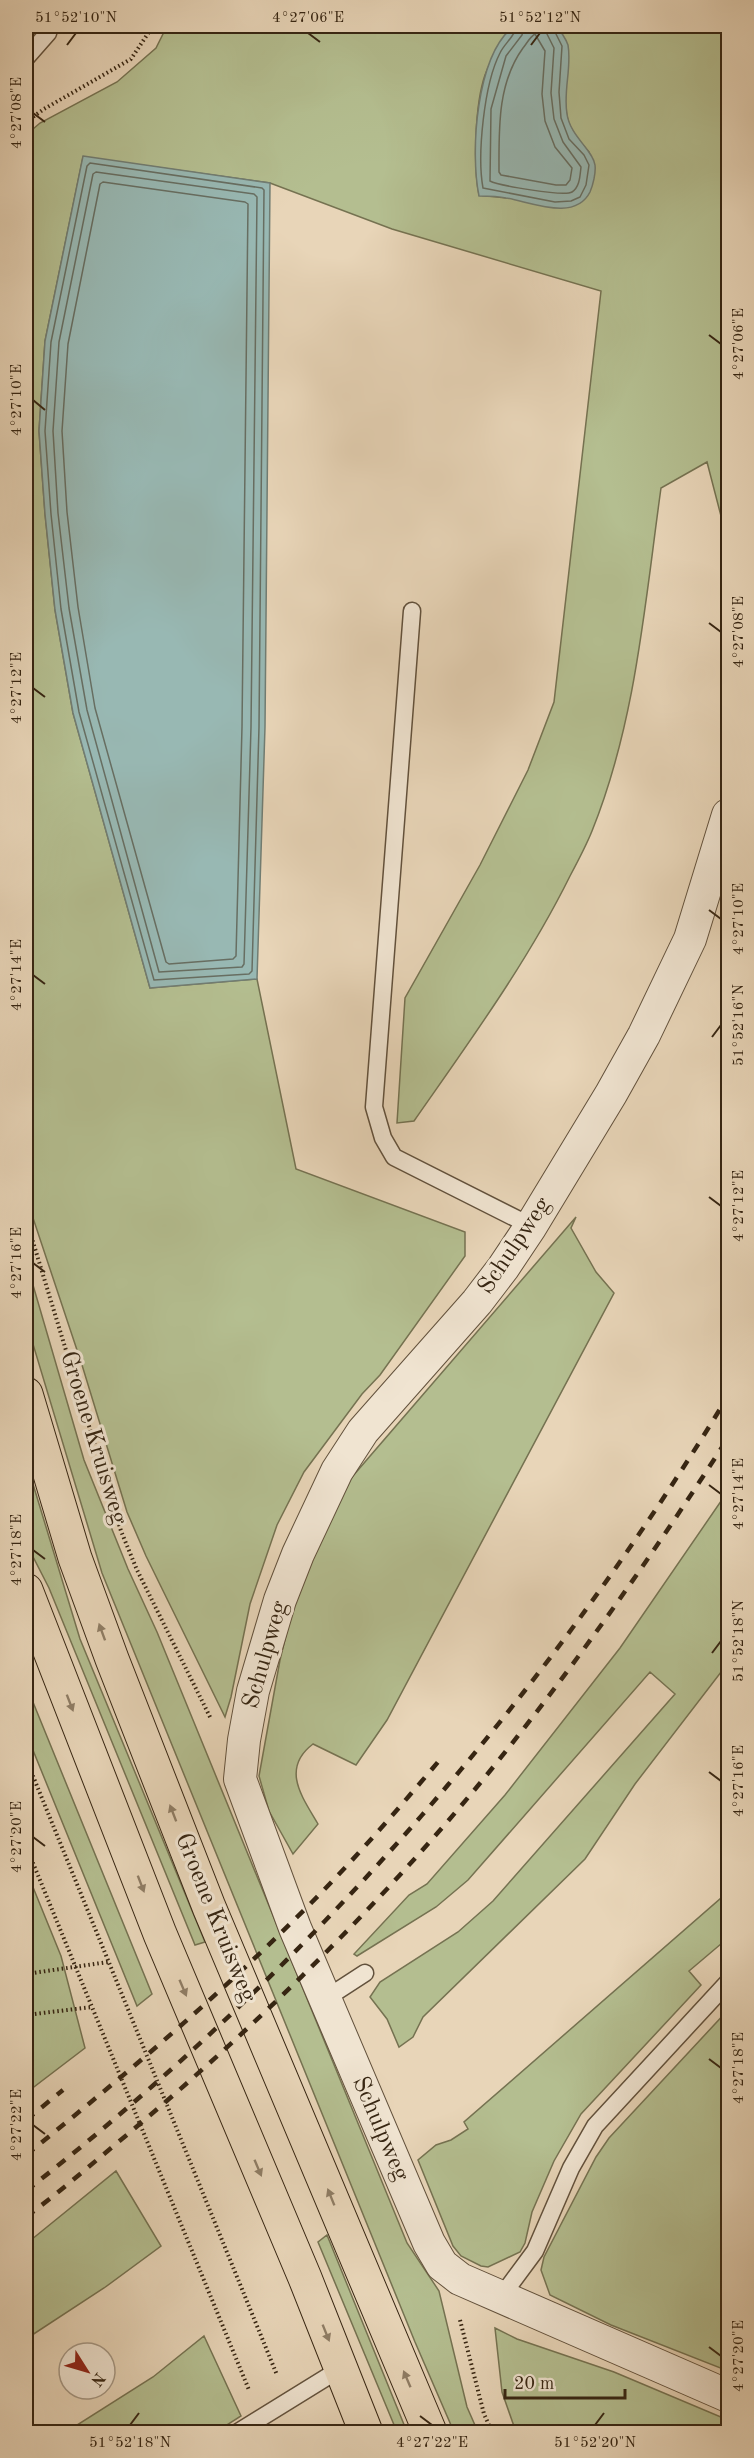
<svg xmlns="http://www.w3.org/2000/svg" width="754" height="2458" font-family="'Old Standard TT',serif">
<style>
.green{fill:#b4be90;stroke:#757251;stroke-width:1.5}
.water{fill:#98b8b3;stroke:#717d73;stroke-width:1.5}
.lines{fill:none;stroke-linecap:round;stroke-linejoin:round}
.shore{stroke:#676e62;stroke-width:1.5}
.lane-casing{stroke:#62513c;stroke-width:19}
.street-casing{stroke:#62513c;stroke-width:34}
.primary-casing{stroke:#362512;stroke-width:35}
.path{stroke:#362512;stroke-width:4;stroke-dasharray:1.5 3;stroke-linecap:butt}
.lane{stroke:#f0e4d1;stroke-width:16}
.street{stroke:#f0e4d1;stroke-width:32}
.primary{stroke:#e8d5b8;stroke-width:33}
.rail{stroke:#362512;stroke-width:4.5;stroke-dasharray:10 10;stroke-linecap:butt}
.oneway{fill:#8f7d65}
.ticks{fill:none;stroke:#362512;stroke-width:2}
.labels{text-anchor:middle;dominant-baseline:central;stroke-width:6;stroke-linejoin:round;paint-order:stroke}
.street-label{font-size:24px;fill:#362512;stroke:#f0e4d1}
.neatline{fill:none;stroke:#362512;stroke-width:2}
.ticks-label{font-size:15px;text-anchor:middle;fill:#362512}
</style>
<rect width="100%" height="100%" fill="#e8d5b8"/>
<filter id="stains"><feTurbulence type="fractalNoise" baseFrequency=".00333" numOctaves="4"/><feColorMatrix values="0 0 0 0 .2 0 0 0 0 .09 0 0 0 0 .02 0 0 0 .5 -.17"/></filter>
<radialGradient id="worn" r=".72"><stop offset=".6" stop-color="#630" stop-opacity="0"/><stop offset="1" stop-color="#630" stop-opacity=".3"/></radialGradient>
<path class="green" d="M 167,26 L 514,26 L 509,29 C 501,44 491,59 485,75 C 475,104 473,165 479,195 L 506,198 L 589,152 C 579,141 570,131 567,116 C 559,83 579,54 556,26 L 728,26 L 728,543 L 707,462 L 661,488 C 645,602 636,722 592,831 C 586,846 578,861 570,876 C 527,963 469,1042 414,1121 L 397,1123 L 405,998 L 480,865 L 528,770 L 554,702 L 601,291 L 392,229 L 270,183 L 83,157 L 45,341 L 39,431 L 45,514 L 55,610 L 73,713 L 150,988 L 257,979 L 296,1169 L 465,1232 L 465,1256 L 380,1375 L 362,1394 L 304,1472 L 277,1525 L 250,1604 L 231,1697 L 225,1717 L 146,1556 L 127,1512 L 82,1365 L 26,1197 L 26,135 L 40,123 L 117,82 L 156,48 Z
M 576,1217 L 571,1228 L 596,1272 L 614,1293 L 387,1720 L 356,1765 L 313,1744 C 280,1769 303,1798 318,1824 L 293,1854 L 269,1811 L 259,1776 L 280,1660 L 294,1602 L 346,1484 Z
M 26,1261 L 84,1460 L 128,1569 L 157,1632 L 407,2243 L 439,2291 L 467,2407 L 478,2432 L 454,2432 L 415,2342 L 102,1573 L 26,1321 Z
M 26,1461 L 80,1639 L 205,1942 L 195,1945 L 49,1588 L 26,1543 Z
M 728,1491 L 728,1663 L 635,1784 L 585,1859 L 423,2017 L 413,2037 L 399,2047 L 387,2019 L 370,1997 L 380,1982 L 458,1932 L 493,1901 L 675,1694 L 650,1672 L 468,1880 L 436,1907 L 357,1956 L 354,1954 L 409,1895 L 427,1884 L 505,1795 L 620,1648 Z
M 26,1685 L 152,1994 L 137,2006 L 26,1733 Z
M 26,1870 L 61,1956 L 85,2048 L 26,2093 Z
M 728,1892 L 728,1938 L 689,1971 L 701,1985 L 581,2114 L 554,2161 L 532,2212 L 525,2243 L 520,2252 L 488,2267 L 481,2266 L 461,2256 L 453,2246 L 418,2160 L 436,2145 L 451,2140 L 468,2129 L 464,2122 Z
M 728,2010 L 728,2371 L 611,2325 L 550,2295 L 541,2270 L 544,2257 L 596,2157 L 609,2138 Z
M 116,2171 L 161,2246 L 104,2288 L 26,2339 L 26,2244 Z
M 327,2235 L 407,2432 L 397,2432 L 318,2242 Z
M 495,2328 L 517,2339 L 614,2372 L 728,2420 L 728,2432 L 516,2432 L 502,2392 Z
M 204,2336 L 241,2416 L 216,2432 L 66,2432 L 153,2377 Z"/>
<path class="water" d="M 514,26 L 556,26 C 560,30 566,39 568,45 C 572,67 563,91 567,114 C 570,136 593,150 595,165 C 596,173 593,185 590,192 C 575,222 531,202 506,198 C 497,196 488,196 479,196 C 470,152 476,55 514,26 Z
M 83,156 L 270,183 L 265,727 L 257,979 L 150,988 L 73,713 L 55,610 L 45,514 L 39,431 L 45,341 Z"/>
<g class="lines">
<path class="shore" d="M 517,26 C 515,36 504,44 500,53 C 484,84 477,155 483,188 L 555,202 L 571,201 L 580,197 L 586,185 L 589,165 L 584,155 L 569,139 L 561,118 L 559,92 L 562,46 L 552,26
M 524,26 L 522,35 L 506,56 L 491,109 L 490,181 C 497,185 564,197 572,192 C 580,187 580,175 581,167 L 563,142 L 554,119 L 551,93 L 554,48 L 546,32 L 545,26
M 535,34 L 545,51 L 542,94 L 545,121 L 555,147 L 572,168 L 570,180 L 566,185 L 556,185 L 501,175 L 499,172 C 499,130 497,84 523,48 C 527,43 530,37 535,34 Z
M 90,163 L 262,188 L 264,190 L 259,727 L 252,971 L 249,974 L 154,980 L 79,712 L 61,609 L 51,514 L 45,431 L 51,342 L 87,166 Z
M 96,172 L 254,194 L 257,197 L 251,727 L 244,964 L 242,967 L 159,972 L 87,710 L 69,608 L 58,513 L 53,431 L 59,342 L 93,174 Z
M 103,182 L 245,202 L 248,204 L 242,727 L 236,956 L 233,959 L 169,964 L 166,962 L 95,708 L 78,607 L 67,512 L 62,431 L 68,344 L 100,184 Z"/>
<defs>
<path id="lane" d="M 26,58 L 48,33 L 50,26
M 412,611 L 374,1107 L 383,1138 L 394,1157 L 531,1226
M 325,1999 L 365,1973
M 501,2297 L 535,2251 L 571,2168 L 595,2126 L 728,1982
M 238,2432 L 340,2369"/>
<path id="street" d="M 728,815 L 690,939 L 644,1035 L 611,1094 L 531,1226 L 503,1268 L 477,1302 L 363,1431 L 337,1471 L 298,1554 L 280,1600 L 253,1691 L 244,1740 L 240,1779 L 295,1928 L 429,2243 L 442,2265 L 460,2279 L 728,2396"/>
<path id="primary" d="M 26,1394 L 75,1558 L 112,1659 L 209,1907 L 430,2432
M 26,1590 L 160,1934 L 305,2278 L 366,2432"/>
</defs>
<use href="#lane" class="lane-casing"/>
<use href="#street" class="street-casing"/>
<use href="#primary" class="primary-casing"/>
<path class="path" d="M 26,122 L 44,109 L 131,59 L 153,26
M 26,1219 L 121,1531 L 137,1570 L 211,1719
M 26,1759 L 277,2375
M 26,1846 L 249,2390
M 26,1974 L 108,1962
M 26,2015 L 92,2007
M 460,2320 L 484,2414 L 492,2432"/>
<use href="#lane" class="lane"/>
<use href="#street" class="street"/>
<use href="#primary" class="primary"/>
<path class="rail" d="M 26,2120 L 63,2090
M 26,2155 C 119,2080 211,2003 296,1918 C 348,1867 396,1812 443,1756
M 26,2191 C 307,1971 543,1701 728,1396
M 26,2217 C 61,2191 94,2162 128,2134 C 255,2027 375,1910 481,1782 C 571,1672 652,1556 728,1438"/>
</g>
<defs><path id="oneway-solid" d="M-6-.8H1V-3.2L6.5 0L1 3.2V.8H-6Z" transform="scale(1.5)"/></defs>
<g class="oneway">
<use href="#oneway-solid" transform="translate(102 1632) rotate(-110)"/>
<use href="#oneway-solid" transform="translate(70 1703) rotate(69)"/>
<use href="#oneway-solid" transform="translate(173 1813) rotate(-111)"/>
<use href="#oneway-solid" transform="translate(141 1884) rotate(69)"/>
<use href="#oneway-solid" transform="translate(183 1988) rotate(67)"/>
<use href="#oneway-solid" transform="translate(258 2168) rotate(67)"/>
<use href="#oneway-solid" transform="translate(331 2197) rotate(-112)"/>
<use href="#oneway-solid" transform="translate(326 2333) rotate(68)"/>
<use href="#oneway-solid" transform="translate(407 2379) rotate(-113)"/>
</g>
<path class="ticks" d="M 308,33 L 320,42M 67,45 L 76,33M 531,45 L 540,33M 33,113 L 45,122M 709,335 L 721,344M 33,400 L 45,410M 709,623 L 721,632M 33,688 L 45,697M 709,910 L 721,919M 33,975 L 45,984M 712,1037 L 721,1025M 709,1197 L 721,1206M 33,1263 L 45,1272M 709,1485 L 721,1494M 33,1550 L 45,1559M 712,1653 L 721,1641M 709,1772 L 721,1781M 33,1837 L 45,1846M 709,2059 L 721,2068M 33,2125 L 45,2134M 709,2347 L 721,2356M 420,2416 L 432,2425M 130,2425 L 139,2413M 595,2425 L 604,2413"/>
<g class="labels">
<g class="street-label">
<text transform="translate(515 1246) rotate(-56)">Schulpweg</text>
<text transform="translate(93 1438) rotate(73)">Groene Kruisweg</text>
<text transform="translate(266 1655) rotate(-74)">Schulpweg</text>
<text transform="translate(215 1918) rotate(68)">Groene Kruisweg</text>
<text transform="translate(380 2129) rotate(67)">Schulpweg</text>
</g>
</g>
<rect width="754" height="2458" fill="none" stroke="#e8d5b8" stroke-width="66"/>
<g transform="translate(87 2371) rotate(127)"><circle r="28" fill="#f0e4d1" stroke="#a69885" stroke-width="1.5"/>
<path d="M0-4.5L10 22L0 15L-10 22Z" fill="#8f2418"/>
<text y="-9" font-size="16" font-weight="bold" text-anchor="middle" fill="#362512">N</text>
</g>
<path d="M505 2389v9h120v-9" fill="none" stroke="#362512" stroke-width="3"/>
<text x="514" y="2389" font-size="18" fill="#362512" stroke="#f0e4d1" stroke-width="4.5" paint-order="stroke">20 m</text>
<rect x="33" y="33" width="688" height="2392" class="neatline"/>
<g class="ticks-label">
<text x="76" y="22">51°52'10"N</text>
<text x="308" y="22">4°27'06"E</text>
<text x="540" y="22">51°52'12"N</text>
<text transform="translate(16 113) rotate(-90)" y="5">4°27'08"E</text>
<text transform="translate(738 344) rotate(-90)" y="5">4°27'06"E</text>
<text transform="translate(16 400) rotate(-90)" y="5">4°27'10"E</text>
<text transform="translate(738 632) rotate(-90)" y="5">4°27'08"E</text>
<text transform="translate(16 688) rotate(-90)" y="5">4°27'12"E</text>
<text transform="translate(738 919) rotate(-90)" y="5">4°27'10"E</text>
<text transform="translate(16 975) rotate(-90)" y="5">4°27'14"E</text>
<text transform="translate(738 1025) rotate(-90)" y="5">51°52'16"N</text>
<text transform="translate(738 1206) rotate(-90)" y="5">4°27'12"E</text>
<text transform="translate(16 1263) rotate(-90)" y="5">4°27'16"E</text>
<text transform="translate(738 1494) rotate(-90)" y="5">4°27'14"E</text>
<text transform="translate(16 1550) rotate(-90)" y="5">4°27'18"E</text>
<text transform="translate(738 1641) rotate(-90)" y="5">51°52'18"N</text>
<text transform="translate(738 1781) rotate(-90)" y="5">4°27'16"E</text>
<text transform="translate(16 1837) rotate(-90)" y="5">4°27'20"E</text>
<text transform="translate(738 2068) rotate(-90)" y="5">4°27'18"E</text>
<text transform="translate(16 2125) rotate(-90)" y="5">4°27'22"E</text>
<text transform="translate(738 2356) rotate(-90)" y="5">4°27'20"E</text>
<text x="130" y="2447">51°52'18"N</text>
<text x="432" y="2447">4°27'22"E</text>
<text x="595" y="2447">51°52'20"N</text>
</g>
<rect width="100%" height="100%" filter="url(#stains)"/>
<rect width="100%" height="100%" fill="url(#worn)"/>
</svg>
